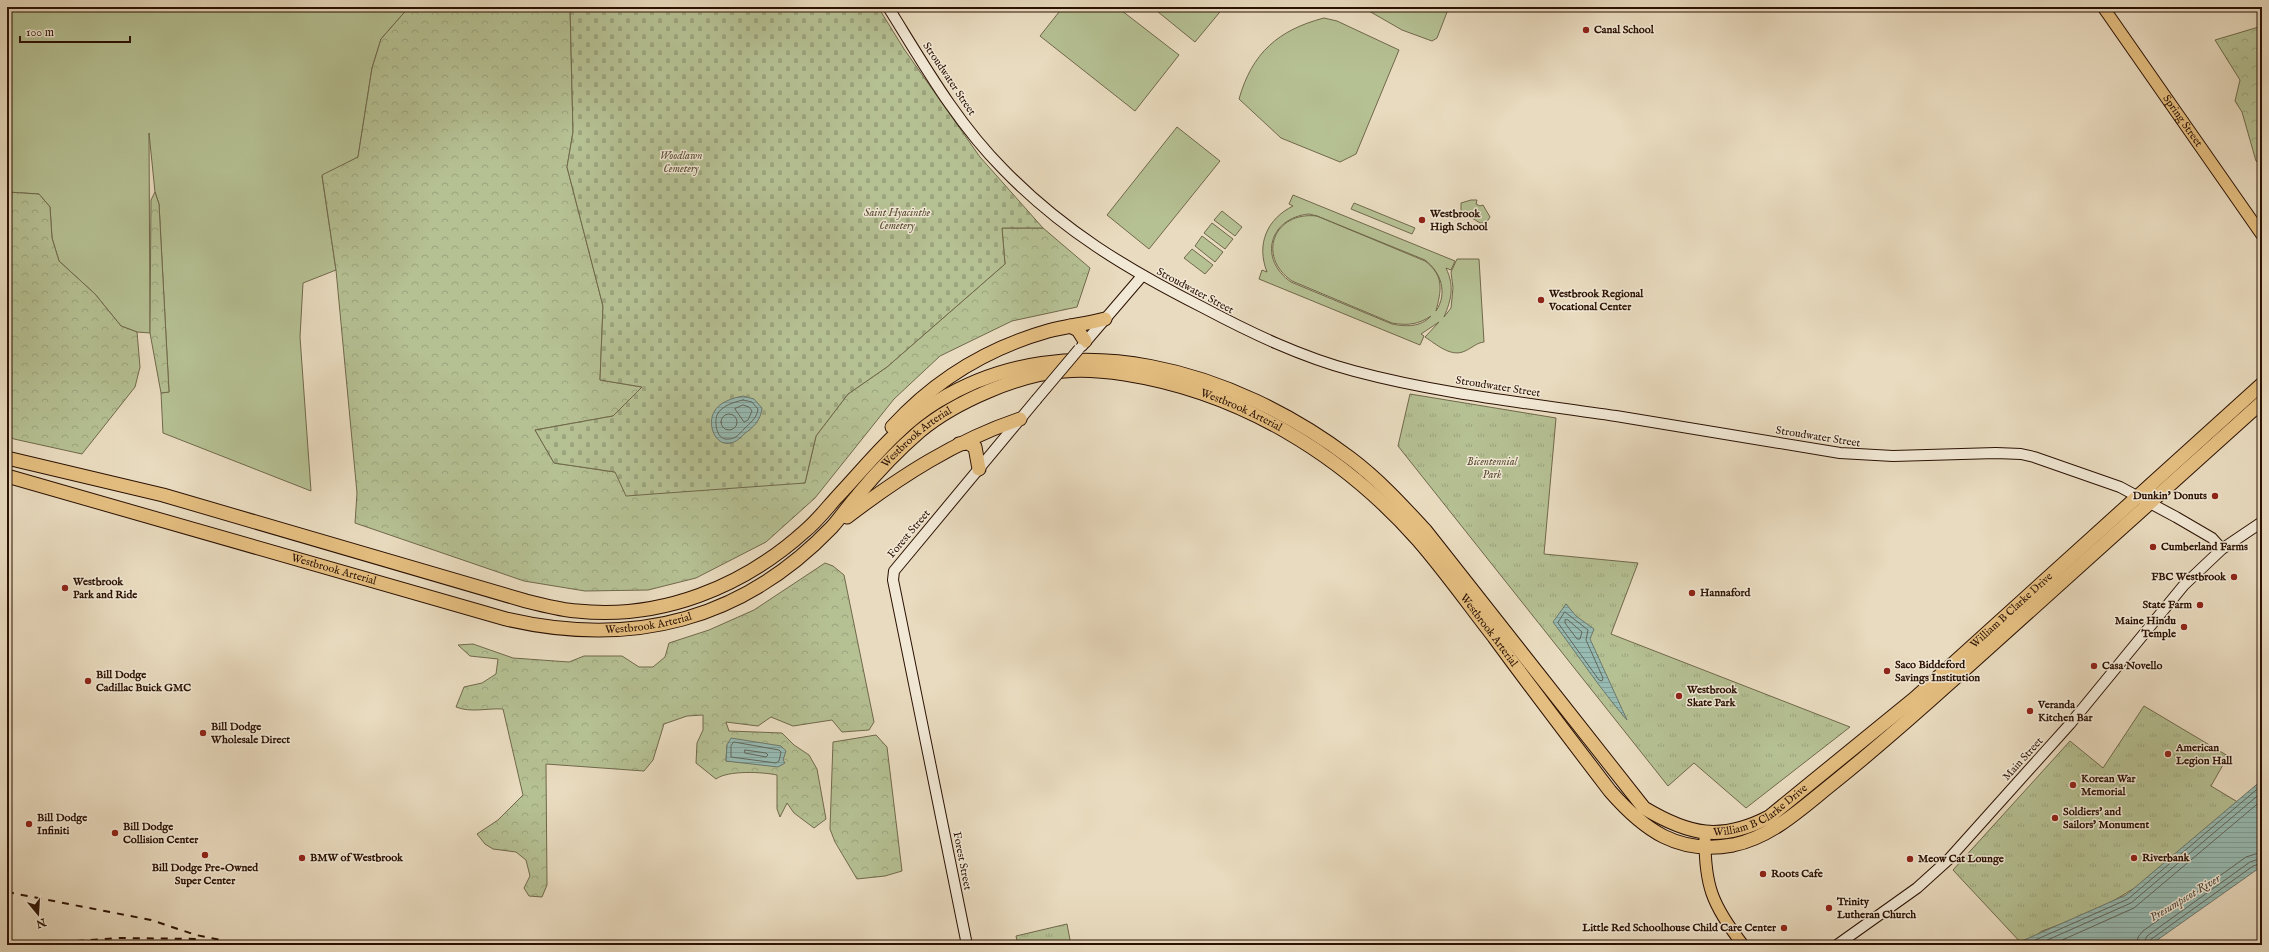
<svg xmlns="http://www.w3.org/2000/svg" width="2269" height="952" font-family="'IM FELL English',serif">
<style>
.grass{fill:#b5c093;stroke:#70684b;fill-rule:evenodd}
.forest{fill:url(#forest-crowns);stroke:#70684b;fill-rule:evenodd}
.cemetery{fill:url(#cemetery-stones);stroke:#70684b}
.park{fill:url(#park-tufts);stroke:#70684b}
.water{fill:url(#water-rules);stroke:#6c776d}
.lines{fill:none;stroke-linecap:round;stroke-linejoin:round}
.shore{stroke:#61665b;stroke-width:1}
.secondary-casing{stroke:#2b1103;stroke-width:12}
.primary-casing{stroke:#2b1103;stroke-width:13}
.highway-casing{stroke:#2b1103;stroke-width:15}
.secondary{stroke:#f1e8d5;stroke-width:10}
.primary{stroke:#e4be80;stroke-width:11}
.highway{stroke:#e4be80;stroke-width:13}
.rail{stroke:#2b1103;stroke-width:2;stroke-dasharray:7 7;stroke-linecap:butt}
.secondary-bridge-casing{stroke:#2b1103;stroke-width:12;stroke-linecap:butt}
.secondary-bridge{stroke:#f1e8d5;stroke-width:10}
.poi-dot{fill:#8f2418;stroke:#f1e8d5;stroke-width:1.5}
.labels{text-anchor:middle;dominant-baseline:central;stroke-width:3;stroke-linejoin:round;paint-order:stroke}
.poi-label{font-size:11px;font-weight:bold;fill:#2b1103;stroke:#f1e8d5;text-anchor:start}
.street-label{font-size:11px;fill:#2b1103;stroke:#f1e8d5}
.park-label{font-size:11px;font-style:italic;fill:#5b4e35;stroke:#f1e8d5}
.water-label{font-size:12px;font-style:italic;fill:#514c41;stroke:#f1e8d5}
</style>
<defs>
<pattern id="forest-crowns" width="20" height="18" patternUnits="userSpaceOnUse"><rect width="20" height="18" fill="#b5c093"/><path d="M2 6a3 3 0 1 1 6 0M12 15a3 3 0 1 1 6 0" fill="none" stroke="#9ca47d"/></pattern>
<pattern id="cemetery-stones" width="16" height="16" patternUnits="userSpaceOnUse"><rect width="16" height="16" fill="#b5c093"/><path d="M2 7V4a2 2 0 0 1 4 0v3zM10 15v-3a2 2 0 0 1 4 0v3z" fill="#9ca47d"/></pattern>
<pattern id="park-tufts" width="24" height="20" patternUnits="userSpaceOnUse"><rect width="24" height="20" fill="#b5c093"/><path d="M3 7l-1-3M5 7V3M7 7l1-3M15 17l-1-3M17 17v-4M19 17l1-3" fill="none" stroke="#9ca47d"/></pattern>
<pattern id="water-rules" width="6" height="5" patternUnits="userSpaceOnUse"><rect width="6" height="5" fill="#97bbb3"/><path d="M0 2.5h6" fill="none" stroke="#82a098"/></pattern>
</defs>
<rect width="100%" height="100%" fill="#e9dbbf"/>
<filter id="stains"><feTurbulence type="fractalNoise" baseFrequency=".005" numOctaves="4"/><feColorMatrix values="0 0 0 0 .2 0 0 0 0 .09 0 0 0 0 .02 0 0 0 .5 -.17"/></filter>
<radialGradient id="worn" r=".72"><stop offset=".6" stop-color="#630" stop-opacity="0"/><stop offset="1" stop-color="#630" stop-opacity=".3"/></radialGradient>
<path class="grass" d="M 7,7 L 409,7 L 381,39 L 372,68 L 358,157 L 322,176 L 336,270 L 303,283 L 300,337 L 311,491 L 163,433 L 161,393 L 169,392 L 159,204 L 155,192 L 149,133 L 150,333 L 137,332 L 121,326 L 95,294 L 59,261 L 52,238 L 50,207 L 39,194 L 7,192 Z
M 1063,7 L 1117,7 L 1179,55 L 1135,111 L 1040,36 Z
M 1152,7 L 1224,7 L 1195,42 Z
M 1362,7 L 1449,7 L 1437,38 L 1432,41 L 1402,30 Z
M 1324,18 L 1337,21 L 1399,50 L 1356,154 L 1340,162 L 1281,138 L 1239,99 C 1252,53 1278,30 1324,18 Z
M 1177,127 L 1220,161 L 1149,249 L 1107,215 Z
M 1293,195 L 1455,261 L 1451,270 L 1446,268 C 1455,287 1451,300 1444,317 L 1451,308 L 1453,288 L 1451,272 L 1457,259 L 1479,259 L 1484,342 C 1476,343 1472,348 1465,351 C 1451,358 1436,344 1425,337 L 1439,322 L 1421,334 L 1424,336 L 1420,345 L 1259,279 L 1262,270 L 1267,272 C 1256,244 1267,219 1293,206 L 1289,204 ZM 1309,214 L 1317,216 L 1425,260 C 1441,272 1448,293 1436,311 C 1441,291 1445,276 1425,261 L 1317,216 C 1274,211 1256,256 1292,281 L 1392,323 C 1408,326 1419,324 1431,316 C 1421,327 1406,327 1392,324 L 1291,282 C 1258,259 1269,218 1309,214 Z
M 1471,200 L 1477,200 L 1476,204 L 1480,206 L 1483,205 L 1490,217 L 1486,223 L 1480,223 L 1461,211 L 1461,203 Z
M 1354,203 L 1415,228 L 1412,234 L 1351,209 Z
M 1222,211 L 1242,227 L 1235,236 L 1214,220 Z
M 1212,223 L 1233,239 L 1225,249 L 1204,233 Z
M 1202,236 L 1223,252 L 1215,262 L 1195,246 Z
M 1192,249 L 1213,265 L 1205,274 L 1184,258 Z"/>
<path class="forest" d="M 409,7 L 570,7 L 573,132 L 567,167 L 603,306 L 600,380 L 642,387 L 613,416 L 535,430 L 554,463 L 615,472 L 805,483 L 816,436 L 848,394 L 887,367 L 1005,264 L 1002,228 L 1043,228 L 1090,268 L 1077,307 L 1012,321 L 940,356 L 894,399 L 815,498 L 766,542 L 696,578 L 648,590 L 585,591 L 524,581 L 355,523 L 357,493 L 336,270 L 322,175 L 358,157 L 372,68 L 381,39 Z
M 2262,26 L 2262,166 L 2256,161 L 2242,112 L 2235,101 L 2240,80 L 2215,40 Z
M 7,192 L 39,194 L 50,207 L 52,238 L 59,261 L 95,294 L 121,326 L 137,332 L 140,367 L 135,387 L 82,454 L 14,439 L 7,435 Z
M 155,192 L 159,204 L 169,392 L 161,393 L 150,333 L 151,200 Z
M 825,563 L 833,566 L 844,575 L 874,722 L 869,730 L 842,732 L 832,720 L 793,726 L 771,717 L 758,726 L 726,722 L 729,731 L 782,733 L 794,745 L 809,755 L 817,769 L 826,819 L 814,828 L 794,813 L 787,803 L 780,817 L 777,809 L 777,775 C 763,772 728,770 716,779 L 696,763 L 697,743 L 703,730 L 703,715 L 687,716 L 664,724 L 653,760 L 644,771 L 546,764 L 547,885 L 542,897 L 529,896 L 524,888 L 530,876 L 526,860 L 516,852 L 493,849 L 485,844 L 477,834 L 498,820 L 523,795 L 503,709 C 487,708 471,713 456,707 L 464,687 L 482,683 L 496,674 L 498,659 L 470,656 L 458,645 L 473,644 L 513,658 L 569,662 L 584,656 L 622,656 L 639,667 L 653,667 L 665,657 L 669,643 L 709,630 L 754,610 ZM 727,745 L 784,763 L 781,765 L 726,761 Z
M 876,735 L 887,747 L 902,871 L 885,876 L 857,879 L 835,842 L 830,829 L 833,742 Z"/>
<path class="cemetery" d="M 570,7 L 878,7 L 904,49 L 980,157 L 1043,228 L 1002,228 L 1005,264 L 887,367 L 848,394 L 816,436 L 805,483 L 626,496 L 615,472 L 554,463 L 535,430 L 613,416 L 642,387 L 600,380 L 603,306 L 567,167 L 573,132 Z"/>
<path class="park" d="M 1410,394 L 1556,418 L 1544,554 L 1638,563 L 1611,634 L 1850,727 L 1746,808 L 1694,763 L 1668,786 L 1398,446 Z
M 2144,706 L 2228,756 L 2211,786 L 2241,804 L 2143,883 L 2088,916 L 2064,923 L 2042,931 L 2023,945 L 1953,870 L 2070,741 L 2103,768 Z
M 1067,924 L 1071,945 L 1018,945 L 1016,936 Z"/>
<path class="water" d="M 743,396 L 754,399 L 762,408 C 761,418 756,425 748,431 C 742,435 739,441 731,443 C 715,447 707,424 714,412 C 719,402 733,398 743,396 Z
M 1566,604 L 1576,616 L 1594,629 L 1590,639 L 1627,720 C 1600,689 1578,655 1553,622 Z
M 731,738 L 781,746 L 786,751 L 783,760 L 785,763 L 778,767 L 726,761 L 727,745 Z
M 2262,780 L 2262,866 L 2153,943 L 2149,945 L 2019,945 L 2022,941 L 2126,895 Z"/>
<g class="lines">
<path class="shore" d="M 743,400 L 752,402 L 758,409 C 757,418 750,423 744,429 C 740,433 736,439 729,439 C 717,441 714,424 717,415 C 721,406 734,402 743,400 Z
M 743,405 L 749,407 L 752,411 L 748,420 L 744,422 L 735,409 Z
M721 422a8 8 0 1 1 16 0a8 8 0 1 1-16 0Z
M 1565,612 L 1588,630 L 1586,640 L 1603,678 L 1602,681 L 1599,680 L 1558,623 Z
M 1568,620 L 1582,632 L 1580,639 L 1577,639 L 1565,623 L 1565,620 Z
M 734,742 L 779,750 L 781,752 L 779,761 L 776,763 L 731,757 L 731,746 Z
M 745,750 L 766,753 L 768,755 L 766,757 L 745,753 Z
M 2024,945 L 2128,899 L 2262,785
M 2036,945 L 2131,903 L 2262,792
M 2051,945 L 2134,908 L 2262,800
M 2137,945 L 2138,937 L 2143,931 L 2246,857 L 2262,852
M 2143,945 L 2147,936 L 2250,862 L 2262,858
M 2148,945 L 2150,940 L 2253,866 L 2262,863"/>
<defs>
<path id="secondary" d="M 888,7 C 923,63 956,122 1003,169 C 1062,230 1127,269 1202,307 C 1251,333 1301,357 1354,371 C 1440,394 1528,403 1616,416 C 1691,428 1765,441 1840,453 L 1893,456 L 1996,453 L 2021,454 L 2034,457 L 2120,487 L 2176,517 L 2212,538 L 2222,549
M 1082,346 L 1142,276
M 967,945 L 893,580 L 894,571 L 1036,400
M 1837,945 L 1917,888 L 1948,860 L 2070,724 L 2184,585 L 2222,549 L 2262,522"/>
<g id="primary">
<path id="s1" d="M 2103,7 L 2262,235"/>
<path d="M 1705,833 C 1704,885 1712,905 1743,945"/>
</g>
<g id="highway">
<path d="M 1070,326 L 1078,330 L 1085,341"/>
<path d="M 892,427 C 934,381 988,348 1048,331 C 1067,326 1086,324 1105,319"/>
<path d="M 959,444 L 968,443 L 975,447 L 979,469"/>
<path id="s2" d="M 7,458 L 163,495 L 526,601 C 543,605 560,610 577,611 C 661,620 743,587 805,531 C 817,521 827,508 837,497 C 869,463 898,425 938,401 C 1070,320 1235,371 1350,458 C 1378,479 1401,504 1425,530 L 1644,808 C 1689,835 1721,842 1769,817 L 1915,698 L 2262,384"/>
<path id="s3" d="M 7,476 L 506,619 C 631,648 742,621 832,527 C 841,517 849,505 858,495 C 877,472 898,450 920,431 C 955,402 1019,374 1064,371 C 1084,369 1105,371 1125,374 C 1240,392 1342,454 1418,540 C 1445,571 1469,605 1494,637 C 1532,689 1571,740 1610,791 C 1644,830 1678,855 1733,845 C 1772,837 1802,808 1832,784 C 1873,751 1913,716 1953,680 C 2056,588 2159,494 2262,402"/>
<path d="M 847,517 C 901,476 955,441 1020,419"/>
</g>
</defs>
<use href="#secondary" class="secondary-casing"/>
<use href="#primary" class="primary-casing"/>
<use href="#highway" class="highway-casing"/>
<use href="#secondary" class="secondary"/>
<use href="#primary" class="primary"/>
<use href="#highway" class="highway"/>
<path class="rail" d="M 7,892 L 151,920 L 196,935 L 246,945
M 21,945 L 120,938 L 199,939"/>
<defs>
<path id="secondary-bridge" d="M 1036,400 L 1079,349"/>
</defs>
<use href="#secondary-bridge" class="secondary-bridge-casing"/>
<use href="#secondary-bridge" class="secondary-bridge"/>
</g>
<g class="poi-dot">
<circle cx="1586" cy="30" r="4"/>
<circle cx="1422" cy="220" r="4"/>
<circle cx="1541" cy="300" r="4"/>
<circle cx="2215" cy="496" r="4"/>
<circle cx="2153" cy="547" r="4"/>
<circle cx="2234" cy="577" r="4"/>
<circle cx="65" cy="588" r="4"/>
<circle cx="1692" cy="593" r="4"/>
<circle cx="2200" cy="605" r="4"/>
<circle cx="2184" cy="627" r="4"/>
<circle cx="2094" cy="666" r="4"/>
<circle cx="1887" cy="671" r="4"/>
<circle cx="88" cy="681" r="4"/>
<circle cx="1679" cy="696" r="4"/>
<circle cx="2030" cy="711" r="4"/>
<circle cx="203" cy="733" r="4"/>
<circle cx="2168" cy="754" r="4"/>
<circle cx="2073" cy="785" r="4"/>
<circle cx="2055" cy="818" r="4"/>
<circle cx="29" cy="824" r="4"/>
<circle cx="115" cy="833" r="4"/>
<circle cx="205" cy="855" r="4"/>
<circle cx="302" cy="858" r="4"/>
<circle cx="2134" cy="858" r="4"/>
<circle cx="1910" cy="859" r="4"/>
<circle cx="1763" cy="874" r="4"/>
<circle cx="1829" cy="908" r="4"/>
<circle cx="1784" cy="928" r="4"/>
</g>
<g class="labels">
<g class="poi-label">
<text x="1594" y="30">Canal School</text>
<text x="1430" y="214">Westbrook<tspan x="1430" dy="13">High School</tspan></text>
<text x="1549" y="294">Westbrook Regional<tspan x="1549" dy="13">Vocational Center</tspan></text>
<text x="2207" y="496" text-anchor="end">Dunkin' Donuts</text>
<text x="2161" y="547">Cumberland Farms</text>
<text x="2226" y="577" text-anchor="end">FBC Westbrook</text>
<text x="73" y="582">Westbrook<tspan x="73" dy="13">Park and Ride</tspan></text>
<text x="1700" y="593">Hannaford</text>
<text x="2192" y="605" text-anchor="end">State Farm</text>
<text x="2176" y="621" text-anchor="end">Maine Hindu<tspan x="2176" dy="13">Temple</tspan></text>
<text x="1895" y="665">Saco Biddeford<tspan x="1895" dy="13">Savings Institution</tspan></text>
<text x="2102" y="666">Casa Novello</text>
<text x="96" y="675">Bill Dodge<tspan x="96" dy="13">Cadillac Buick GMC</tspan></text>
<text x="1687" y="690">Westbrook<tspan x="1687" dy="13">Skate Park</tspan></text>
<text x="2038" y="705">Veranda<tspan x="2038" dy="13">Kitchen Bar</tspan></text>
<text x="211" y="727">Bill Dodge<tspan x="211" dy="13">Wholesale Direct</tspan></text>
<text x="2176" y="748">American<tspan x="2176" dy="13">Legion Hall</tspan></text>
<text x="2081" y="779">Korean War<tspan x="2081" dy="13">Memorial</tspan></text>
<text x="2063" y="812">Soldiers' and<tspan x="2063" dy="13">Sailors' Monument</tspan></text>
<text x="37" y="818">Bill Dodge<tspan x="37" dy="13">Infiniti</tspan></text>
<text x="123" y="827">Bill Dodge<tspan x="123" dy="13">Collision Center</tspan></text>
<text x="310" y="858">BMW of Westbrook</text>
<text x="2142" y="858">Riverbank</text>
<text x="1918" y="859">Meow Cat Lounge</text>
<text x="205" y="868" text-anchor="middle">Bill Dodge Pre-Owned<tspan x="205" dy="13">Super Center</tspan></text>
<text x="1771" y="874">Roots Cafe</text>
<text x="1837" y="902">Trinity<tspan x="1837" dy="13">Lutheran Church</tspan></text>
<text x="1776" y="928" text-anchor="end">Little Red Schoolhouse Child Care Center</text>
</g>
<g class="street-label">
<text transform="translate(949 79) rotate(56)">Stroudwater Street</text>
<text stroke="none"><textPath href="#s1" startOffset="139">Spring Street</textPath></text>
<text transform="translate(1195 291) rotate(28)">Stroudwater Street</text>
<text transform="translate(1498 387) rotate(9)">Stroudwater Street</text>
<text stroke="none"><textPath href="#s3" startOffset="1347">Westbrook Arterial</textPath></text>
<text transform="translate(1818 437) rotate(9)">Stroudwater Street</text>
<text stroke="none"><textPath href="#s3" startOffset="999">Westbrook Arterial</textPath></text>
<text transform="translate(909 534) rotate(-50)">Forest Street</text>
<text stroke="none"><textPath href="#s3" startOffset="340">Westbrook Arterial</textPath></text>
<text stroke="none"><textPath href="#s2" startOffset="2377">William B Clarke Drive</textPath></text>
<text stroke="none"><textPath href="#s3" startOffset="663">Westbrook Arterial</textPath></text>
<text stroke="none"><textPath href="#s3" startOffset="1683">Westbrook Arterial</textPath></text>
<text transform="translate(2023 759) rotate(-48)">Main Street</text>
<text stroke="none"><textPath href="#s2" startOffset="2053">William B Clarke Drive</textPath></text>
<text transform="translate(962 861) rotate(79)">Forest Street</text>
</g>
<g class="park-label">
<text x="681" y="156">Woodlawn<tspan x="681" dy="13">Cemetery</tspan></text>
<text x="897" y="213">Saint Hyacinthe<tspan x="897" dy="13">Cemetery</tspan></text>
<text x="1492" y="462">Bicentennial<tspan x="1492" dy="13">Park</tspan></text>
</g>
<g class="water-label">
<text transform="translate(2185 898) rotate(-31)">Presumpscot River</text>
</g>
</g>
<rect width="2269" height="952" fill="none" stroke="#e9dbbf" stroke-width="24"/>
<rect x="8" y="8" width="2253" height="936" fill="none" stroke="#2b1103" stroke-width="2"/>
<rect x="12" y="12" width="2245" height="928" fill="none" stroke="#2b1103"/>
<g transform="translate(38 914) rotate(162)" stroke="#f1e8d5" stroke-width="3" paint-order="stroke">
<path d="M0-3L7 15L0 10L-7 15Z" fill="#2b1103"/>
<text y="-6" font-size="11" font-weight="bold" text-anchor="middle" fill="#2b1103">N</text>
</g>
<path d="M20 36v6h110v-6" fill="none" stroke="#2b1103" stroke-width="2"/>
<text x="26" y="36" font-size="12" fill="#2b1103" stroke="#f1e8d5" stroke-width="3" paint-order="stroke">100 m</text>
<rect width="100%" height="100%" filter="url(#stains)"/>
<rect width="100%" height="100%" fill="url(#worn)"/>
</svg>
